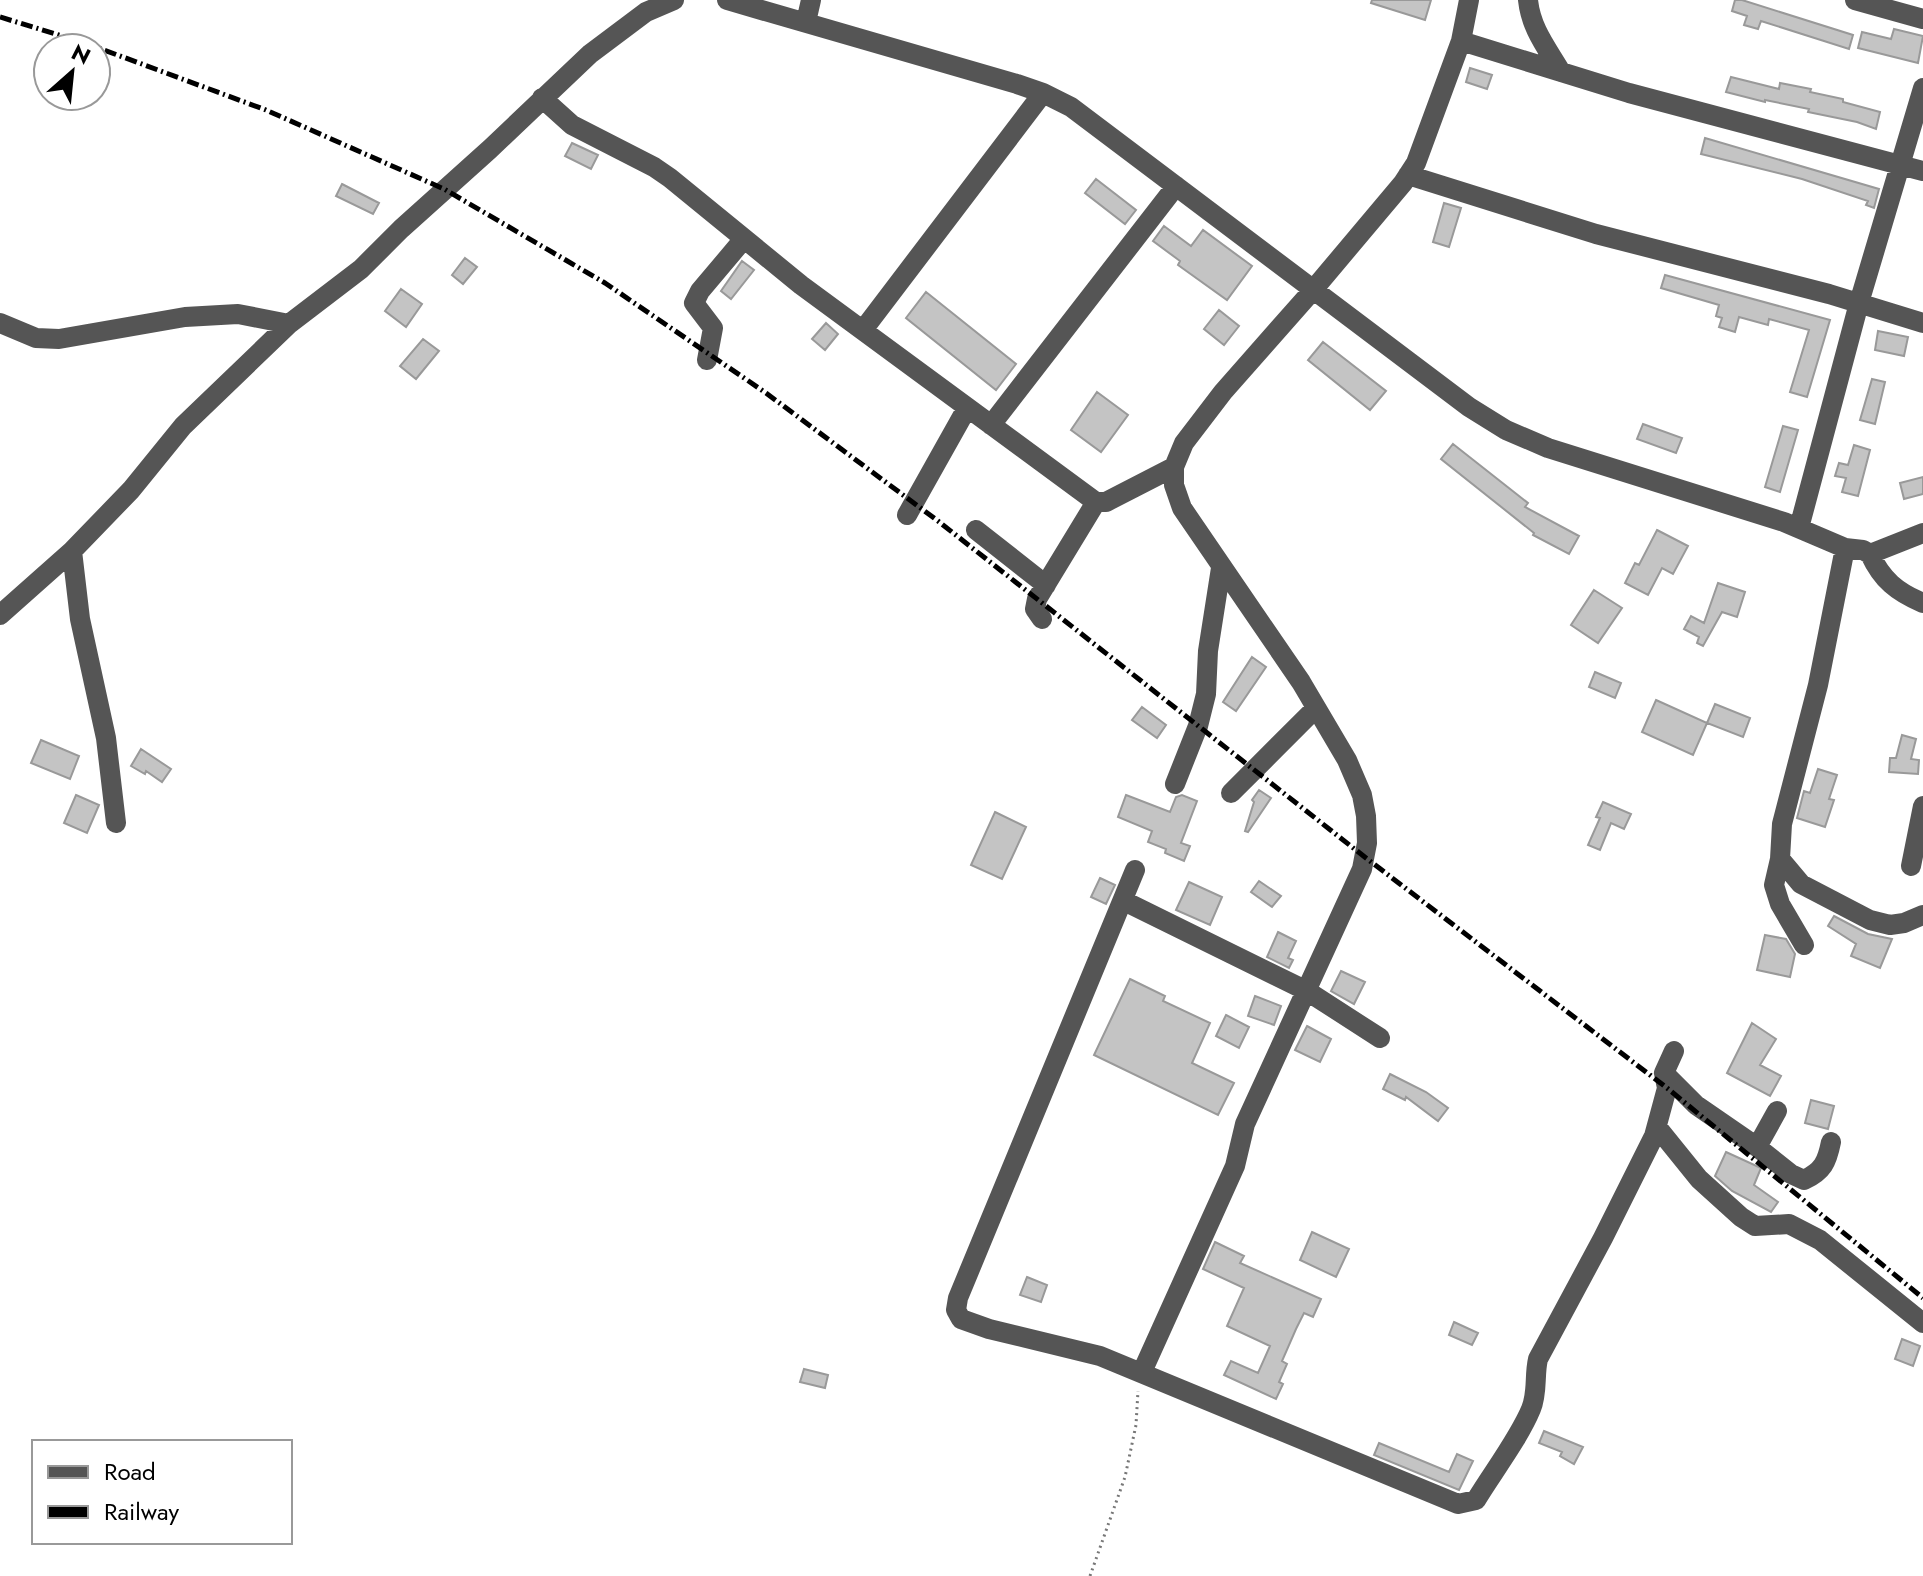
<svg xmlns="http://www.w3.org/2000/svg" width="1923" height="1576" font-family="Jost,sans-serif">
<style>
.building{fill:#c4c4c4;stroke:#999;stroke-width:2}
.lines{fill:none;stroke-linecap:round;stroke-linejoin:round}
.path{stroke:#777;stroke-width:3;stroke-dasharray:2 4;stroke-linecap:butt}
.minor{stroke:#555;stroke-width:20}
.rail{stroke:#000;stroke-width:5;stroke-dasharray:12 4 2 4;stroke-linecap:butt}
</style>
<rect width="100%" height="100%" fill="#fff"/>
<path class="building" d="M 1372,0 L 1431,0 L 1425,20 L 1371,3 Z
M 1735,0 L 1742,0 L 1853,35 L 1849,49 L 1761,21 L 1758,29 L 1744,25 L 1747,16 L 1732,11 Z
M 1894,29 L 1923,36 L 1918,63 L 1858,48 L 1862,32 L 1891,39 Z
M 1470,68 L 1492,75 L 1487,89 L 1466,82 Z
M 1731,77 L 1779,89 L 1780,83 L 1811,89 L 1810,92 L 1843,99 L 1843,102 L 1880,112 L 1876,129 L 1857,122 L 1808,112 L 1809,109 L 1765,100 L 1765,102 L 1726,92 Z
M 1705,138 L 1879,189 L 1874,208 L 1866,205 L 1868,201 L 1802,179 L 1701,154 Z
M 572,143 L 598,155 L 591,169 L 565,156 Z
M 1096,179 L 1136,210 L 1125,224 L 1085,193 Z
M 342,184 L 379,203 L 373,214 L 336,196 Z
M 1444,203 L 1461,208 L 1449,247 L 1433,242 Z
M 1164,226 L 1191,246 L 1203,230 L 1252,266 L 1227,300 L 1178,265 L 1180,261 L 1153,241 Z
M 465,258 L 477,267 L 463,284 L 452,275 Z
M 742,261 L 754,270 L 731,299 L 721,291 Z
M 1665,275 L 1830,320 L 1807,397 L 1790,392 L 1809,330 L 1769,319 L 1768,325 L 1739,317 L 1735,332 L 1719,327 L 1722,318 L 1716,316 L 1719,305 L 1661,288 Z
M 401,289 L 422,304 L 406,327 L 385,311 Z
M 926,292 L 1016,364 L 996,390 L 906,318 Z
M 1219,310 L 1239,326 L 1224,345 L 1204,329 Z
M 826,323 L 838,334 L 825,350 L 812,339 Z
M 1878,331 L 1908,337 L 1904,356 L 1875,350 Z
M 423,339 L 439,351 L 416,379 L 400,366 Z
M 1323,342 L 1386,391 L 1370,410 L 1308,360 Z
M 1872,379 L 1885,382 L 1875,424 L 1860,420 Z
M 1097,392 L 1128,415 L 1101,452 L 1071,430 Z
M 1643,424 L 1682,438 L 1676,453 L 1637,439 Z
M 1783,426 L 1798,430 L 1780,492 L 1765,487 Z
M 1453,444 L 1528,503 L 1525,507 L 1579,536 L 1569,554 L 1533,535 L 1534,533 L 1441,459 Z
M 1854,445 L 1870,450 L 1858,496 L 1842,492 L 1846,478 L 1835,476 L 1839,463 L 1848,465 Z
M 1923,477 L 1923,494 L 1904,499 L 1900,483 Z
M 1657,530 L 1688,546 L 1673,574 L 1662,568 L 1648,595 L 1625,583 L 1635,563 L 1639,565 Z
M 1718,583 L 1745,592 L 1737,617 L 1722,612 L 1703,646 L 1697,643 L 1699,637 L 1684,629 L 1691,616 L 1704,623 Z
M 1594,590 L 1622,608 L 1598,643 L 1571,625 Z
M 1252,657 L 1266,667 L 1236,711 L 1223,702 Z
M 1595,672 L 1621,683 L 1615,698 L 1589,687 Z
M 1656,700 L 1707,723 L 1693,755 L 1642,732 Z
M 1715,704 L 1750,718 L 1743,737 L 1707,723 Z
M 1142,707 L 1166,725 L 1157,738 L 1132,720 Z
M 1902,735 L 1916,739 L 1911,759 L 1919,760 L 1918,774 L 1889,772 L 1890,758 L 1896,758 Z
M 41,740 L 79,756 L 70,779 L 31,763 Z
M 141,749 L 171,769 L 162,782 L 146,771 L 145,774 L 131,766 Z
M 1818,769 L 1837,775 L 1829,799 L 1834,800 L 1825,827 L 1797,818 L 1804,791 L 1810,793 Z
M 1259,790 L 1271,798 L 1248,832 L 1245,831 L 1254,802 L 1252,800 Z
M 76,795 L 99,805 L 87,833 L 64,823 Z
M 1126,795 L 1170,812 L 1176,797 L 1182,795 L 1197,801 L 1181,843 L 1190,846 L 1184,861 L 1165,853 L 1166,849 L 1148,842 L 1152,831 L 1118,817 Z
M 1603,802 L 1631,814 L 1624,829 L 1611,823 L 1600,850 L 1588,845 L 1600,818 L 1596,817 Z
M 995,812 L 1026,827 L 1002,879 L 971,865 Z
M 1100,878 L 1115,885 L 1106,904 L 1091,897 Z
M 1259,881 L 1281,896 L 1272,907 L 1251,892 Z
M 1189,882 L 1222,897 L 1210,925 L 1176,910 Z
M 1834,916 L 1868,934 L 1892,939 L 1880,968 L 1851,956 L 1856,944 L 1828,926 Z
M 1278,932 L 1296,941 L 1288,958 L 1293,960 L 1289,968 L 1267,957 Z
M 1765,935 L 1786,939 L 1795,954 L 1790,977 L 1757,970 Z
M 1341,971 L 1365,982 L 1354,1004 L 1331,991 Z
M 1130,979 L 1165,996 L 1163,1001 L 1210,1023 L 1192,1063 L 1234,1083 L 1218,1115 L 1094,1055 Z
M 1255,996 L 1281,1006 L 1274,1025 L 1248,1016 Z
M 1226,1015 L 1249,1027 L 1239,1048 L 1216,1036 Z
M 1752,1023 L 1776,1039 L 1760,1065 L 1781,1076 L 1770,1096 L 1727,1073 Z
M 1307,1026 L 1331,1039 L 1320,1062 L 1295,1050 Z
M 1390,1074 L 1426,1092 L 1448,1108 L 1438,1121 L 1406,1097 L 1405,1100 L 1383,1089 Z
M 1811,1100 L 1834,1106 L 1828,1129 L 1805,1123 Z
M 1726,1152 L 1761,1168 L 1754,1185 L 1778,1202 L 1771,1212 L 1732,1191 L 1715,1176 Z
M 1312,1232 L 1349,1249 L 1336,1277 L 1300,1260 Z
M 1215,1242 L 1244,1256 L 1240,1263 L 1321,1299 L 1313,1317 L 1304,1313 L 1296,1329 L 1282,1361 L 1287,1364 L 1279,1382 L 1283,1384 L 1276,1399 L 1224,1375 L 1231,1361 L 1258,1373 L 1270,1346 L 1227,1326 L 1244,1288 L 1203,1269 Z
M 1027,1277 L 1047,1285 L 1041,1302 L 1020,1295 Z
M 1454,1322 L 1478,1333 L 1472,1345 L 1449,1335 Z
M 1902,1339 L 1920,1346 L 1913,1366 L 1895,1359 Z
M 804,1369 L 828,1375 L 825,1388 L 800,1382 Z
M 1544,1431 L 1583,1447 L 1574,1464 L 1560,1456 L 1562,1452 L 1539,1443 Z
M 1379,1443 L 1449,1472 L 1457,1454 L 1473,1461 L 1459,1490 L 1374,1455 Z"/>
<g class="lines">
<path class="path" d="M 1090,1576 L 1125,1477 L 1136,1425 L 1138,1391"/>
<path class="minor" d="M 727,0 L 1017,84 L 1043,93 L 1071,107 L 1469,407 L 1506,430 L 1548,448 L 1784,522 L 1845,548 L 1863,550 L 1870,554 L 1923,533
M 1528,0 C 1531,29 1547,48 1561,72
M 1855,0 L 1923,19
M 806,22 L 811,0
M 1461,41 L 1629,93 L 1923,171
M 542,98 L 572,125 L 654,167 L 670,178 L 801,285 L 1096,502 L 1106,502 L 1174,467
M 1408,175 L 1596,234 L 1829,294 L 1923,323
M 0,323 L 36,338 L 59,339 L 185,317 L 238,314 L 289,324
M 863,330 L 1043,93
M 707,360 L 713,328 L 694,303 L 700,291 L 743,240
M 991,425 L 1176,186
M 907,515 L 967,408
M 1799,528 L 1859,303 L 1923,88
M 976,530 L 1046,585
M 1845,548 L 1818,685 L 1782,824 L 1780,859 L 1801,884 L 1870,920 L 1890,925 L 1904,923 L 1923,915
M 72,551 L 80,619 L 106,738 L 116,823
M 1870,554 C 1882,580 1897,592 1923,603
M 0,615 L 72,551 L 131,490 L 183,426 L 289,324 L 361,269 L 401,229 L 490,149 L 590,54 L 646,12 L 674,0
M 1042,619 L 1035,609 L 1037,599 L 1096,502
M 1175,784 L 1198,726 L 1206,694 L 1208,651 L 1221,568
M 1231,793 L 1316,708
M 1780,859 L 1774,885 L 1780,904 L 1804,945
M 1911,866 L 1923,806
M 1135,870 L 958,1298 L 956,1310 L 961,1319 L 989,1329 L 1100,1356 L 1458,1504 L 1476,1500 C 1493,1472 1519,1438 1531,1409 C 1538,1392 1534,1376 1538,1359 L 1603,1238 L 1654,1136 L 1667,1088 L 1664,1073
M 1124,901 L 1307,991 L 1380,1038
M 1674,1051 L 1664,1073 L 1696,1105 L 1757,1147 L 1791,1174 L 1804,1180 C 1823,1171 1827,1162 1831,1142
M 1657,1127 L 1699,1179 L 1741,1217 L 1755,1226 L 1789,1224 L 1820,1240 L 1923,1323
M 1757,1147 L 1777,1111
M 1142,1372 L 1235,1166 L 1245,1124 L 1362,869 L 1367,843 L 1366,816 L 1362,795 L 1347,760 L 1301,682 L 1182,508 L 1174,485 L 1174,467 L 1184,443 L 1223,392 L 1313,290 L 1403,183 L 1416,163 L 1461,41 L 1469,0"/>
<path class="rail" d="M 0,17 L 85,43 L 266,110 L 444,189 L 605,283 L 766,393 L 938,521 L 1366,858 L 1667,1088 L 1923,1298"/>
</g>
<rect x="32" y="1440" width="260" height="104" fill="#ffffff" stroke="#999999" stroke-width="2"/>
<rect x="48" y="1466" width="40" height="12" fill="#555555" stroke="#999999" stroke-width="2"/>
<text x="104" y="1480" font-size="24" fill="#000000">Road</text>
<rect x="48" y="1506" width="40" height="12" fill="#000000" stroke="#999999" stroke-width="2"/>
<text x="104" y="1520" font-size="24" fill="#000000">Railway</text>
<g transform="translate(72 72) rotate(27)"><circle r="38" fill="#ffffff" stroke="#999999" stroke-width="2"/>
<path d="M0-6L14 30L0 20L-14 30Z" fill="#000000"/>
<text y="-12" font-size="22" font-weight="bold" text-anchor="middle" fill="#000000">N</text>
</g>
</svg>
